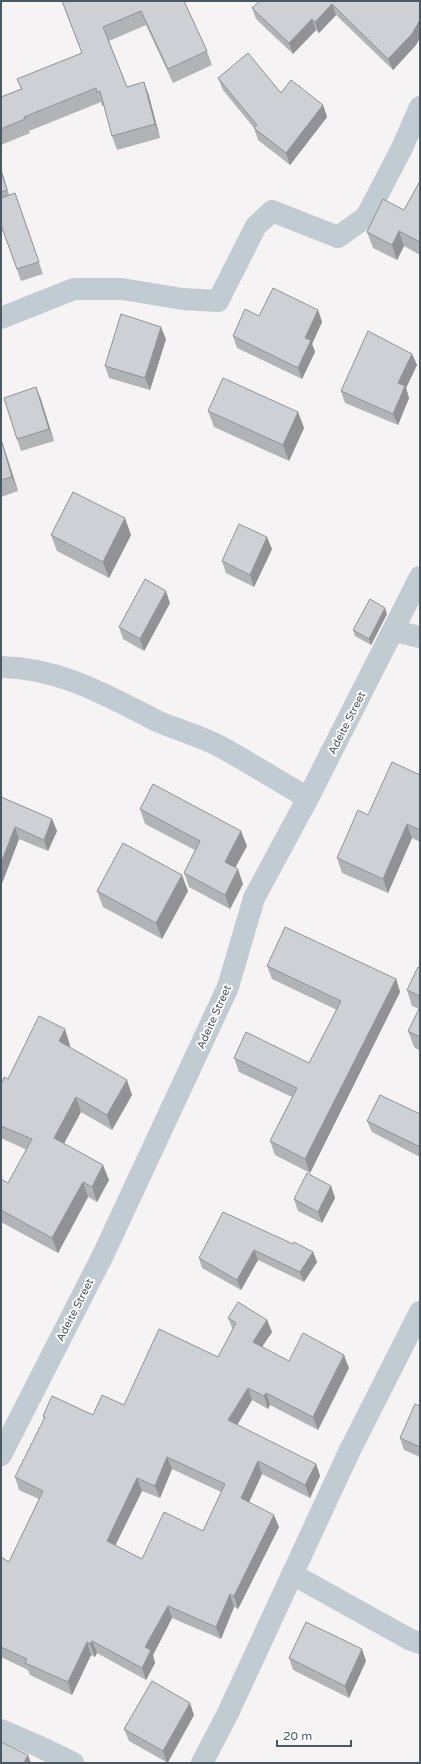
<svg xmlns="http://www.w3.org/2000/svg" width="421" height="1764" font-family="'Varela Round',sans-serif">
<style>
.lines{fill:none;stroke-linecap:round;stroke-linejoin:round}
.street{stroke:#c1cbd2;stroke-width:22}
.wall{fill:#b0b4b7;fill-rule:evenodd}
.shaded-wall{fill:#909295}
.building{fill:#cdd1d5;stroke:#909295;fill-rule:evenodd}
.labels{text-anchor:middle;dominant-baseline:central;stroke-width:4;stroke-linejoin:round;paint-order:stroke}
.street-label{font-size:11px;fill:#4a5861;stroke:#fff}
</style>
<rect width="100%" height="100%" fill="#f5f3f3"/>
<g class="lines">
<path class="street" d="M 1,318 L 74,289 L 122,289 L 183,299 L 218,301 L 256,226 L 272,211 L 338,237 L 366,217 L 402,148 L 420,107
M 394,631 L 420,637
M 1,667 C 60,668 106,695 157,721 C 177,730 199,735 219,746 C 249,762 278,781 308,798
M 1,1455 L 104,1253 L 228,987 L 254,898 L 308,798 L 420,577
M 292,1574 L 409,1639 L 420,1643
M 1,1730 L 36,1745 L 73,1763
M 202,1763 L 228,1713 L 349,1452 L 420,1312"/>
</g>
<path class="wall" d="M 62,1 L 184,1 L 207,51 L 212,65 L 173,83 L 146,25 L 109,41 L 127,87 L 144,82 L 149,96 L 160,138 L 117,150 L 112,136 L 104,105 L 102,106 L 101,102 L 29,131 L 30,133 L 1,145 L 1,97 L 21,89 L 17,79 L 82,53 Z
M 260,1 L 420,1 L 416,45 L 393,70 L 336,15 L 319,33 L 316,30 L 293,54 L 256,19 L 252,8 Z
M 218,78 L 281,93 L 323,105 L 327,117 L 290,165 L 258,140 L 254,128 L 223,90 Z
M 1,169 L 9,195 L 15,193 L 43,274 L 21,281 L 1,225 Z
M 420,181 L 420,255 L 404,246 L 397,260 L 373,248 L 367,232 L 404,210 Z
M 318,310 L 322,322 L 312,344 L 315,352 L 302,379 L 237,348 L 233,336 L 259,316 Z
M 166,339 L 150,390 L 109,378 L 105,366 Z
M 412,354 L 417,365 L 406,388 L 409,398 L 398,425 L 345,403 L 341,391 Z
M 36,387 L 54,441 L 21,451 L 17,439 Z
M 208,411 L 298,412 L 304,428 L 289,461 L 214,427 Z
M 2,442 L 7,457 L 18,491 L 1,497 L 1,443 Z
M 51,535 L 131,535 L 109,578 L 57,551 Z
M 272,549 L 254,587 L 226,573 L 222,561 Z
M 170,603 L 144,651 L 123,639 L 119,627 Z
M 387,614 L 371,645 L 355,636 L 353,630 Z
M 420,775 L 420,842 L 412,838 L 388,893 L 342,873 L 337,858 L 368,815 Z
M 1,797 L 52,819 L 57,831 L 48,851 L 19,839 L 1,886 Z
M 140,809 L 247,846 L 235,868 L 243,884 L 230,909 L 189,887 L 184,873 L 195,850 L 145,824 Z
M 97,891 L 188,891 L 162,939 L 103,907 Z
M 267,966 L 396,979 L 400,992 L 310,1173 L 275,1155 L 270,1141 L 292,1097 L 239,1072 L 234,1058 L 309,1063 L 337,1010 L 272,979 Z
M 420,968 L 420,1051 L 414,1047 L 408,1031 L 419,1009 L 412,1006 L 407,990 Z
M 70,1045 L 69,1047 L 132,1095 L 112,1130 L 81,1112 L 64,1143 L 109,1180 L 97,1202 L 88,1197 L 58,1253 L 1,1222 L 1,1179 L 8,1183 L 27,1150 L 1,1138 L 1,1085 L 8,1079 Z
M 420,1114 L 420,1157 L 372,1132 L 367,1121 Z
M 331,1186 L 335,1198 L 322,1223 L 298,1211 L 294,1199 Z
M 293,1244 L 313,1252 L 317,1262 L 304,1282 L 258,1260 L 241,1290 L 202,1268 L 199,1258 Z
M 228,1318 L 267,1320 L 272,1332 L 262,1347 L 289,1361 L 349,1368 L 318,1430 L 270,1405 L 268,1409 L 252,1400 L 237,1425 L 316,1464 L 320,1476 L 310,1498 L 262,1474 L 249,1502 L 279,1527 L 238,1609 L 234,1607 L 221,1639 L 172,1618 L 153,1655 L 155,1663 L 146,1680 L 97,1653 L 95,1657 L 91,1655 L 72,1695 L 30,1675 L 28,1670 L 1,1657 L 1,1557 L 9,1562 L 39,1499 L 19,1490 L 15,1477 L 44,1419 L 43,1416 L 93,1415 L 124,1405 L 218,1357 L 233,1330 ZM 172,1469 L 221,1492 L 203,1531 L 142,1559 L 115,1546 L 142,1491 L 160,1498 Z
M 420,1406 L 420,1457 L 404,1450 L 400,1438 Z
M 289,1658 L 366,1661 L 349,1698 L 293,1670 Z
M 194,1715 L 168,1763 L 129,1741 L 124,1729 Z"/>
<path class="shaded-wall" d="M 332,4 L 336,15 L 319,33 L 315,22 Z
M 312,19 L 316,30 L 293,54 L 289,43 Z
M 420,20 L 420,38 L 416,45 L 393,70 L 388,59 Z
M 144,82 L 149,96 L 160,138 L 155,124 Z
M 323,105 L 327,117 L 290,165 L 286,153 Z
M 1,169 L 12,204 L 1,171 Z
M 399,231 L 404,246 L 397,260 L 392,245 Z
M 318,310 L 322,322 L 312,344 L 315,352 L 302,379 L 298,368 L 305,338 Z
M 161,327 L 166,339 L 150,390 L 145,378 Z
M 412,354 L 417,365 L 406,388 L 409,398 L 398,425 L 393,414 L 398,383 Z
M 36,387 L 41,399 L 54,441 L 49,429 Z
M 298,412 L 304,428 L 289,461 L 283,445 Z
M 2,442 L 7,457 L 18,491 L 12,477 Z
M 125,518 L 131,535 L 109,578 L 103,562 Z
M 267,537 L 272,549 L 254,587 L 250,575 Z
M 166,591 L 170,603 L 144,651 L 140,639 Z
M 385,608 L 387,614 L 371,645 L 369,639 Z
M 52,819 L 57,831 L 48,851 L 44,840 Z
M 407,824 L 412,838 L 388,893 L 383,879 Z
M 15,827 L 19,839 L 1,886 L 1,863 Z
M 241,831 L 247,846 L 230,877 L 225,862 Z
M 238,869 L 243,884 L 230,909 L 225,895 Z
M 182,875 L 188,891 L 162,939 L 156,923 Z
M 396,979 L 400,992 L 310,1173 L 305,1159 Z
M 65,1029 L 70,1045 L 65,1056 L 59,1041 Z
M 127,1080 L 132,1095 L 112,1130 L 107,1115 Z
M 76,1097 L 81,1112 L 59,1153 L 54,1138 Z
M 103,1165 L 109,1180 L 97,1202 L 92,1187 Z
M 83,1182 L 88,1197 L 58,1253 L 52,1238 Z
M 331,1186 L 335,1198 L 322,1223 L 318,1212 Z
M 254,1250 L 258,1260 L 241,1290 L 237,1280 Z
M 313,1252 L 317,1262 L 304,1282 L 300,1272 Z
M 267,1320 L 272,1332 L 257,1354 L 253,1342 Z
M 344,1355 L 349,1368 L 318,1430 L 313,1417 Z
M 248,1388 L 252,1400 L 233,1432 L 228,1420 Z
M 266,1393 L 270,1405 L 268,1409 L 264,1396 Z
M 167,1457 L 172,1469 L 160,1498 L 155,1486 Z
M 258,1461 L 262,1474 L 245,1511 L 241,1498 Z
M 316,1464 L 320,1476 L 310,1498 L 305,1485 Z
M 137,1478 L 142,1491 L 111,1554 L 107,1541 Z
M 274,1515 L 279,1527 L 238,1609 L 234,1596 Z
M 230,1594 L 234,1607 L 221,1639 L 216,1627 Z
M 168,1606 L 172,1618 L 153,1655 L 155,1663 L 146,1680 L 142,1668 L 145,1647 Z
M 92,1641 L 97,1653 L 95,1657 L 90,1644 Z
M 87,1642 L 91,1655 L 72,1695 L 68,1682 Z
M 362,1649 L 366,1661 L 349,1698 L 345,1686 Z
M 190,1703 L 194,1715 L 167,1763 L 163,1751 Z
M 28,1755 L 31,1763 L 24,1763 Z"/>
<path class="building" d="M 62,1 L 184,1 L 207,51 L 168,69 L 141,11 L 103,27 L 127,87 L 144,82 L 155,124 L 112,136 L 100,91 L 97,92 L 96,88 L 24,117 L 25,119 L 1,129 L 1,97 L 22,89 L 17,79 L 82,53 Z
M 260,1 L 420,1 L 420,20 L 412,34 L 388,59 L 332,4 L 315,22 L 312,19 L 289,43 L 252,8 Z
M 248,53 L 281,93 L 291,80 L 323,105 L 286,153 L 254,128 L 257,125 L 218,78 Z
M 1,171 L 7,190 L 1,192 Z
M 420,181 L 420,242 L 399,231 L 392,245 L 367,232 L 383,199 L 404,210 Z
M 15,193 L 39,262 L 17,269 L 1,225 L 1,198 Z
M 273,288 L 318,310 L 305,338 L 311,340 L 298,368 L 233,336 L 245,309 L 259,316 Z
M 121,314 L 161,327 L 145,378 L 105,366 Z
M 368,331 L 412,354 L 398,383 L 405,386 L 393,414 L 341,391 Z
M 223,378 L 298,412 L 283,445 L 208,411 Z
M 36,387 L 49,429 L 17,439 L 4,398 Z
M 2,442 L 12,477 L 1,480 L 1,443 Z
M 73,492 L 125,518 L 103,562 L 51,535 Z
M 239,524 L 267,537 L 250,575 L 222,561 Z
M 145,579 L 166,591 L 140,639 L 119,627 Z
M 370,599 L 385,608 L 369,639 L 353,630 Z
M 392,762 L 420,775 L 420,830 L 407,824 L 383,879 L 337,858 L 358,810 L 368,815 Z
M 153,784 L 241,831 L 225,862 L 238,869 L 225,895 L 184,873 L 200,841 L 140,809 Z
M 1,797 L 52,819 L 44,840 L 15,827 L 1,863 Z
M 123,843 L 182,875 L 156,923 L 97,891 Z
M 285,927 L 396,979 L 305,1159 L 270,1141 L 297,1088 L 234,1058 L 246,1032 L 309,1063 L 341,1001 L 267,966 Z
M 418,967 L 420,968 L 420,996 L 407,990 Z
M 420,1007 L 420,1037 L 408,1031 Z
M 39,1016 L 65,1029 L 59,1041 L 127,1080 L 107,1115 L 76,1097 L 54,1138 L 103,1165 L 92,1187 L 83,1182 L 52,1238 L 1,1210 L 1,1179 L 8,1183 L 32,1139 L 1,1126 L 1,1085 L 4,1077 L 8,1079 Z
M 380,1095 L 420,1114 L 420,1147 L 367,1121 Z
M 307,1173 L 331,1186 L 318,1212 L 294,1199 Z
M 223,1212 L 293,1244 L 294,1242 L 313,1252 L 300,1272 L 254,1250 L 237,1280 L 199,1258 Z
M 238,1302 L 267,1320 L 253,1342 L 289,1361 L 303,1333 L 344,1355 L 313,1417 L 266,1393 L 264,1396 L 248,1388 L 228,1420 L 316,1464 L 305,1485 L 258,1461 L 241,1498 L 274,1515 L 234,1596 L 230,1594 L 216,1627 L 168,1606 L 145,1647 L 151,1650 L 142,1668 L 92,1641 L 90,1644 L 87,1642 L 68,1682 L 25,1663 L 27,1659 L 1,1647 L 1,1557 L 9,1562 L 43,1491 L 15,1477 L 45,1417 L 43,1416 L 52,1396 L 93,1415 L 102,1395 L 124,1405 L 159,1329 L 218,1357 L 236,1323 L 228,1318 ZM 167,1457 L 225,1484 L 203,1531 L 164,1512 L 142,1559 L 107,1541 L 137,1478 L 155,1486 Z
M 415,1404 L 420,1406 L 420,1447 L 400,1438 Z
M 306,1622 L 362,1649 L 345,1686 L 289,1658 Z
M 152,1681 L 190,1703 L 163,1751 L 124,1729 Z
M 1,1742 L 28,1755 L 24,1763 L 1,1763 Z"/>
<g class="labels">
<g class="street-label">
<text transform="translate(347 723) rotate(-63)">Adeite Street</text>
<text transform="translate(214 1017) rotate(-66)">Adeite Street</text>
<text transform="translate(75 1310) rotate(-63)">Adeite Street</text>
</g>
</g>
<rect width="421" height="1764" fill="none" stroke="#4a5861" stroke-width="4"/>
<path d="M277 1740v6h74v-6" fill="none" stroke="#4a5861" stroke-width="2"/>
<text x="283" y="1740" font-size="12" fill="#4a5861" stroke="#ffffff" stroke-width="3" paint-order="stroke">20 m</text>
</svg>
